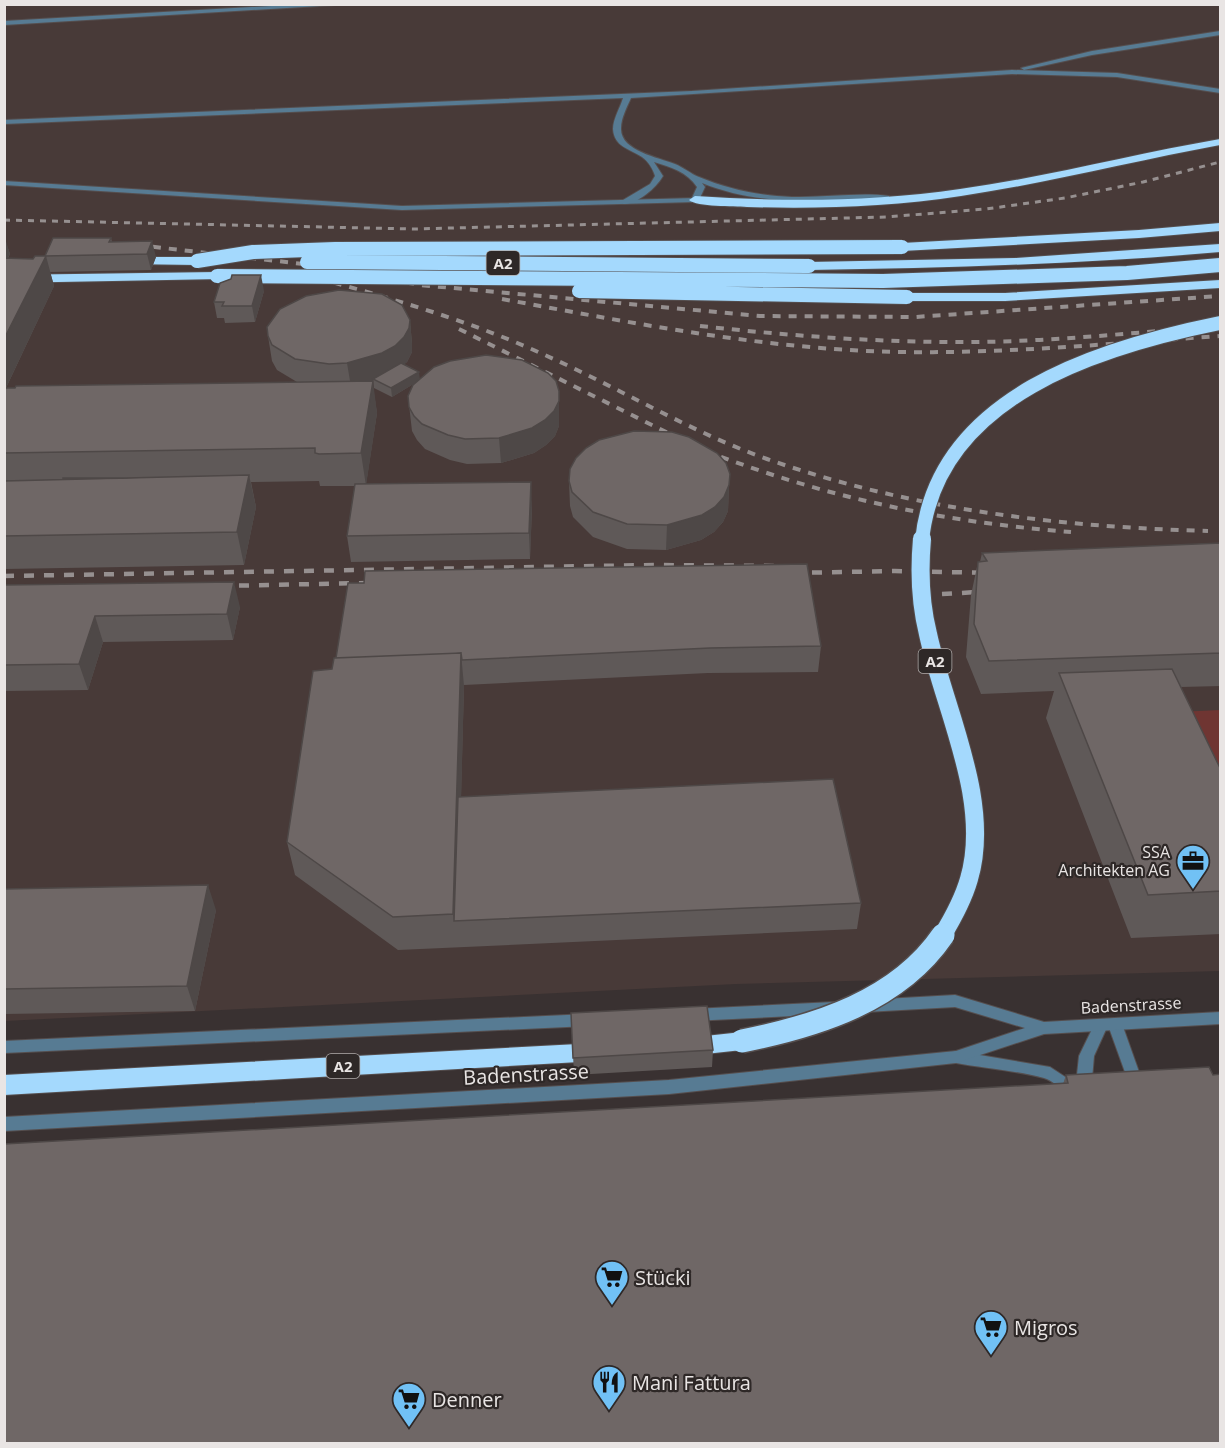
<svg xmlns="http://www.w3.org/2000/svg" width="1225" height="1448" font-family="'Open Sans',sans-serif">
<style>
.built{fill:#483a38}
.green{fill:#6f3532}
.lines{fill:none;stroke-linecap:round;stroke-linejoin:round}
.service-casing{stroke:#554e4e;stroke-width:2}
.minor-casing{stroke:#554e4e;stroke-width:2}
.motorway-casing{stroke:#554e4e;stroke-width:2}
.service{fill:#577b93;fill-rule:evenodd}
.minor{fill:#577b93;fill-rule:evenodd}
.motorway{fill:#a4d9fd;fill-rule:evenodd}
.rail-far2{stroke:#969090;stroke-width:3;stroke-dasharray:6 6;stroke-linecap:butt}
.rail-far1{stroke:#969090;stroke-width:4;stroke-dasharray:8 8;stroke-linecap:butt}
.rail{stroke:#969090;stroke-width:4.5;stroke-dasharray:10 10;stroke-linecap:butt}
.motorway-bridge-far2-casing{stroke:#554e4e;stroke-width:16;stroke-linecap:butt}
.motorway-bridge-far1-casing{stroke:#554e4e;stroke-width:20;stroke-linecap:butt}
.motorway-bridge-casing{stroke:#554e4e;stroke-width:26;stroke-linecap:butt}
.motorway-bridge-far2{stroke:#a4d9fd;stroke-width:14}
.motorway-bridge-far1{stroke:#a4d9fd;stroke-width:18}
.motorway-bridge{stroke:#a4d9fd;stroke-width:23}
.wall{fill:#5f5958}
.shaded-wall{fill:#4e4847}
.building{fill:#6f6766;stroke:#4e4847;stroke-width:1.5}
.labels{text-anchor:middle;dominant-baseline:central;stroke-width:4.5;stroke-linejoin:round;paint-order:stroke}
.shield{fill:#2e2827;stroke:#b1acab;stroke-width:1.5}
.shield-label{font-size:15px;font-weight:bold;fill:#e9e5e4}
.poi-label{font-size:16px;fill:#e9e5e4;stroke:#2e2827;text-anchor:end}
.street-label{font-size:16px;fill:#e9e5e4;stroke:#2e2827}
.near-street-label{font-size:20px;fill:#e9e5e4;stroke:#2e2827}
.near-poi-label{font-size:20px;fill:#e9e5e4;stroke:#2e2827;text-anchor:start}
</style>
<rect width="100%" height="100%" fill="#393131"/>
<path class="built" d="M 5,5 L 1220,5 L 1220,971 L 736,984 L 5,1021 Z"/>
<path class="green" d="M 1220,710 L 1220,857 L 1156,713 Z"/>
<g class="lines">
<defs>
<path id="service" d="M 306,4 L 353,4 L 4,25 L 4,21 Z
M 1220,31 L 1220,35 L 1092,55 L 1024,70 L 1021,68 L 1092,51 Z
M 1012,70 L 1117,73 L 1220,89 L 1220,93 L 1117,77 L 1012,74 L 631,98 C 627,107 621,118 621,128 C 620,151 658,157 675,164 C 683,167 691,174 699,177 C 728,189 760,196 792,197 C 823,198 859,192 889,196 L 889,200 L 886,200 C 824,201 761,207 702,183 L 705,187 L 699,200 L 695,202 L 691,200 L 697,187 C 687,172 671,167 654,162 L 663,176 C 656,188 638,204 623,204 L 623,200 L 650,184 L 655,176 C 653,169 648,161 642,157 C 630,149 614,147 613,129 C 613,119 620,108 623,98 L 4,124 L 4,120 L 692,91 Z
M 1115,1018 L 1120,1020 L 1122,1024 L 1144,1086 L 1142,1091 L 1137,1093 L 1132,1091 L 1130,1086 L 1108,1025 L 1094,1056 L 1091,1091 L 1089,1096 C 1066,1104 1063,1084 1044,1078 C 1019,1071 983,1068 956,1063 L 951,1061 L 949,1057 L 951,1053 L 956,1051 L 1050,1067 L 1076,1084 L 1079,1056 L 1096,1021 L 1101,1019 L 1106,1021 L 1108,1025 L 1110,1020 Z"/>
<path id="minor" d="M 4,181 L 402,206 L 695,198 L 699,200 L 695,202 L 402,210 L 4,185 Z
M 955,995 L 1044,1022 L 1220,1012 L 1220,1024 L 1044,1034 L 956,1063 L 669,1094 L 4,1131 L 4,1117 L 669,1080 L 956,1051 L 1025,1028 L 955,1007 L 866,1012 L 861,1010 L 859,1006 L 861,1002 L 866,1000 Z
M 834,1002 L 839,1004 L 841,1008 L 839,1012 L 834,1014 L 692,1021 L 687,1019 L 685,1015 L 687,1011 L 692,1009 Z
M 588,1014 L 593,1016 L 595,1020 L 593,1024 L 588,1026 L 4,1053 L 4,1041 Z"/>
<path id="motorway" d="M 1220,139 L 1220,145 C 1133,161 1048,183 961,196 C 890,207 818,209 747,207 C 734,206 697,207 689,200 L 695,196 C 783,202 872,202 960,189 C 1047,177 1133,154 1220,139 Z
M 1220,223 L 1220,231 L 1139,238 L 902,251 L 896,247 L 902,243 L 1139,230 Z
M 1220,244 L 1220,252 C 1083,264 946,268 809,270 L 803,266 L 809,262 L 1015,258 Z
M 130,257 L 197,257 L 203,261 L 197,265 L 126,264 L 124,261 L 126,258 Z
M 217,272 L 221,273 L 223,276 L 221,279 L 4,283 L 4,275 Z
M 1220,280 L 1220,288 L 1005,301 L 907,301 L 901,297 L 907,293 L 1005,293 Z
M 742,1032 L 750,1034 L 753,1041 L 750,1048 L 742,1050 L 687,1056 L 679,1054 L 676,1047 L 679,1040 L 687,1038 Z
M 597,1043 L 605,1045 L 608,1052 L 605,1059 L 597,1061 L 4,1095 L 4,1075 Z"/>
</defs>
<use href="#service" class="service-casing"/>
<use href="#minor" class="minor-casing"/>
<use href="#motorway" class="motorway-casing"/>
<use href="#service" class="service"/>
<use href="#minor" class="minor"/>
<use href="#motorway" class="motorway"/>
<path class="rail-far2" d="M 4,220 L 413,229 L 886,217 L 986,209 L 1065,198 L 1143,182 L 1220,162"/>
<path class="rail-far1" d="M 137,245 L 312,265 L 420,285 L 760,316 L 915,317 L 1220,296
M 303,274 C 386,297 469,320 547,356 C 621,389 691,432 767,459 C 909,509 1058,527 1208,531
M 502,299 C 622,321 743,345 866,351 C 984,356 1102,344 1220,336
M 700,326 C 792,336 885,343 978,342 C 1059,341 1140,332 1220,326
M 459,329 L 682,440
M 706,451 C 826,498 943,522 1071,532"/>
<path class="rail" d="M 792,573 L 895,571 L 993,573
M 4,576 L 654,565 L 784,566
M 219,586 L 366,583
M 942,594 L 978,592"/>
<defs>
<path id="motorway-bridge-far2" d="M 197,261 L 253,252 L 335,249 L 902,247
M 307,262 L 809,266
M 217,276 L 883,281 L 1127,273 L 1220,265
M 579,291 L 907,297
M 922,541 C 936,396 1101,347 1220,323"/>
<path id="motorway-bridge-far1" d="M 922,539 C 919,572 920,602 928,634 C 944,709 992,801 969,879 C 963,900 953,918 942,936"/>
<path id="motorway-bridge" d="M 742,1041 C 817,1026 898,1001 943,935"/>
</defs>
<use href="#motorway-bridge-far2" class="motorway-bridge-far2-casing"/>
<use href="#motorway-bridge-far1" class="motorway-bridge-far1-casing"/>
<use href="#motorway-bridge" class="motorway-bridge-casing"/>
<use href="#motorway-bridge-far2" class="motorway-bridge-far2"/>
<use href="#motorway-bridge-far1" class="motorway-bridge-far1"/>
<use href="#motorway-bridge" class="motorway-bridge"/>
</g>
<path class="wall" d="M 4,238 L 10,254 L 8,258 L 33,259 L 111,238 L 112,242 L 156,257 L 151,270 L 50,272 L 54,286 L 6,388 L 297,382 L 277,370 L 272,361 L 268,336 L 410,320 L 412,344 L 412,352 L 407,362 L 404,364 L 420,379 L 559,391 L 559,426 L 555,436 L 546,445 L 534,453 L 501,463 L 467,464 L 450,460 L 425,449 L 417,440 L 412,431 L 408,396 L 415,383 L 392,397 L 374,388 L 373,381 L 372,381 L 377,413 L 366,484 L 532,507 L 530,559 L 351,562 L 347,536 L 355,486 L 320,486 L 319,481 L 251,482 L 256,507 L 244,565 L 4,569 Z
M 264,291 L 255,322 L 225,323 L 224,318 L 217,318 L 214,302 Z
M 569,481 L 729,485 L 728,511 L 723,522 L 714,532 L 701,540 L 666,550 L 627,549 L 593,537 L 573,517 L 570,506 Z
M 1221,543 L 1221,686 L 1181,687 L 1221,770 L 1221,934 L 1131,938 L 1046,718 L 1054,691 L 981,694 L 966,657 L 971,595 L 978,562 L 980,562 L 982,553 Z
M 348,583 L 821,646 L 818,672 L 708,673 L 464,685 L 461,796 L 861,903 L 857,929 L 398,950 L 295,875 L 287,842 L 332,669 L 336,658 Z
M 4,585 L 240,607 L 233,640 L 103,642 L 88,690 L 4,691 Z
M 4,890 L 216,910 L 195,1011 L 4,1014 Z
M 571,1013 L 713,1050 L 712,1067 L 574,1075 Z
M 1066,1075 L 1213,1075 L 1063,1084 Z"/>
<path class="shaded-wall" d="M 5,238 L 10,254 L 4,264 L 4,239 Z
M 152,241 L 156,257 L 151,270 L 147,254 Z
M 46,256 L 54,286 L 4,392 L 4,339 Z
M 261,275 L 264,291 L 255,322 L 252,306 Z
M 410,320 L 412,344 L 412,352 L 407,362 L 398,370 L 373,379 L 373,381 L 351,387 L 347,363 Z
M 419,372 L 420,380 L 392,397 L 391,388 Z
M 373,381 L 377,413 L 366,486 L 361,453 Z
M 559,391 L 559,426 L 555,436 L 546,445 L 534,453 L 501,463 L 499,438 Z
M 249,475 L 256,507 L 244,565 L 237,532 Z
M 531,482 L 532,507 L 530,559 L 529,533 Z
M 729,485 L 728,511 L 723,522 L 714,532 L 701,540 L 666,550 L 667,525 Z
M 234,582 L 240,607 L 233,640 L 227,614 Z
M 95,616 L 103,642 L 88,690 L 79,664 Z
M 461,653 L 464,686 L 458,921 L 454,921 L 453,914 Z
M 208,885 L 216,910 L 195,1011 L 187,986 Z"/>
<path class="building" d="M 53,238 L 111,238 L 109,242 L 152,241 L 147,254 L 45,256 Z
M 35,256 L 46,256 L 4,339 L 4,258 L 33,259 Z
M 232,275 L 261,275 L 252,306 L 222,306 L 224,302 L 214,302 L 220,283 L 231,279 Z
M 339,290 L 382,294 L 402,305 L 410,320 L 409,328 L 404,337 L 395,346 L 382,353 L 347,363 L 329,364 L 295,359 L 272,345 L 268,336 L 267,327 L 280,309 L 306,296 Z
M 486,355 L 522,360 L 548,373 L 556,381 L 559,391 L 559,401 L 554,411 L 545,420 L 532,428 L 499,438 L 465,439 L 448,435 L 422,424 L 414,416 L 409,407 L 408,396 L 413,385 L 434,367 L 450,361 Z
M 401,363 L 419,372 L 391,388 L 373,379 Z
M 373,381 L 361,453 L 319,454 L 315,453 L 315,448 L 4,453 L 4,391 L 6,388 L 15,388 L 16,386 Z
M 634,431 L 672,432 L 689,437 L 717,453 L 726,463 L 730,474 L 729,485 L 724,497 L 715,507 L 702,515 L 667,525 L 627,524 L 593,512 L 572,492 L 569,481 L 570,469 L 576,458 L 586,448 L 599,440 Z
M 249,475 L 237,532 L 4,536 L 4,481 Z
M 63,478 L 139,478 L 63,479 Z
M 531,482 L 529,533 L 347,536 L 355,484 Z
M 1221,543 L 1221,653 L 989,661 L 974,624 L 978,562 L 987,561 L 982,553 Z
M 807,564 L 821,646 L 710,648 L 462,660 L 461,653 L 336,658 L 348,583 L 364,583 L 365,571 Z
M 234,582 L 227,614 L 95,616 L 79,664 L 4,665 L 4,585 Z
M 461,653 L 453,914 L 393,917 L 287,842 L 313,671 L 332,669 L 334,658 Z
M 1172,669 L 1221,770 L 1221,891 L 1148,895 L 1059,673 Z
M 833,779 L 861,903 L 454,921 L 458,797 Z
M 208,885 L 187,986 L 4,989 L 5,889 Z
M 707,1006 L 713,1050 L 573,1058 L 571,1013 Z
M 1209,1067 L 1213,1075 L 1221,1074 L 1221,1443 L 4,1443 L 4,1144 L 1068,1083 L 1066,1075 Z"/>
<defs>
<symbol id="office-pin" viewBox="-11 -11 22 30"><path d="M0 17L-7.5 6A9.5 9.5 0 1 1 7.5 6Z" fill="#71c1f5" stroke="#2e2827"/><path d="M-6-3h4V-5.5h4V-3h4V5H-6ZM-1-4.5V-3h2v-1.5ZM-6 0V1H6V0Z" fill="#111"/></symbol>
<symbol id="supermarket-pin" viewBox="-11 -11 22 30"><path d="M0 17L-7.5 6A9.5 9.5 0 1 1 7.5 6Z" fill="#71c1f5" stroke="#2e2827"/><path d="M-6-5.5h2.5l.6 2H6L4.5 2H-2.5L-4.4-4H-6ZM-1.5 3.2a1.3 1.3 0 1 0 .1 0ZM3 3.2a1.3 1.3 0 1 0 .1 0Z" fill="#111"/></symbol>
<symbol id="restaurant-pin" viewBox="-11 -11 22 30"><path d="M0 17L-7.5 6A9.5 9.5 0 1 1 7.5 6Z" fill="#71c1f5" stroke="#2e2827"/><path d="M-5-6h1v4h1v-4h1v4h1v-4h1v5L-1.5 .5V6h-2V.5L-5-1ZM5-6V6H3V1.5H1.5Q1.5-4 5-6Z" fill="#111"/></symbol>
</defs>
<g fill-rule="evenodd">
<use href="#office-pin" x="1174" y="842" width="38" height="52"/>
<use href="#supermarket-pin" x="593" y="1258" width="38" height="52"/>
<use href="#supermarket-pin" x="972" y="1308" width="38" height="52"/>
<use href="#restaurant-pin" x="590" y="1363" width="38" height="52"/>
<use href="#supermarket-pin" x="390" y="1380" width="38" height="52"/>
</g>
<g class="labels">
<g class="shield">
<rect x="486.5" y="251" width="33" height="24" rx="4.5"/>
<rect x="918.5" y="649" width="33" height="24" rx="4.5"/>
<rect x="326.5" y="1054" width="33" height="24" rx="4.5"/>
</g>
<g class="shield-label">
<text x="503" y="263">A2</text>
<text x="935" y="661">A2</text>
<text x="343" y="1066">A2</text>
</g>
<g class="poi-label">
<text x="1170" y="852">SSA<tspan x="1170" dy="18">Architekten AG</tspan></text>
</g>
<g class="street-label">
<text transform="translate(1131 1005) rotate(-3)">Badenstrasse</text>
</g>
<g class="near-street-label">
<text transform="translate(526 1074) rotate(-3)">Badenstrasse</text>
</g>
<g class="near-poi-label">
<text x="635" y="1277">Stücki</text>
<text x="1014" y="1327">Migros</text>
<text x="632" y="1382">Mani Fattura</text>
<text x="432" y="1399">Denner</text>
</g>
</g>
<rect width="1225" height="1448" fill="none" stroke="#e9e5e4" stroke-width="12"/>
</svg>
